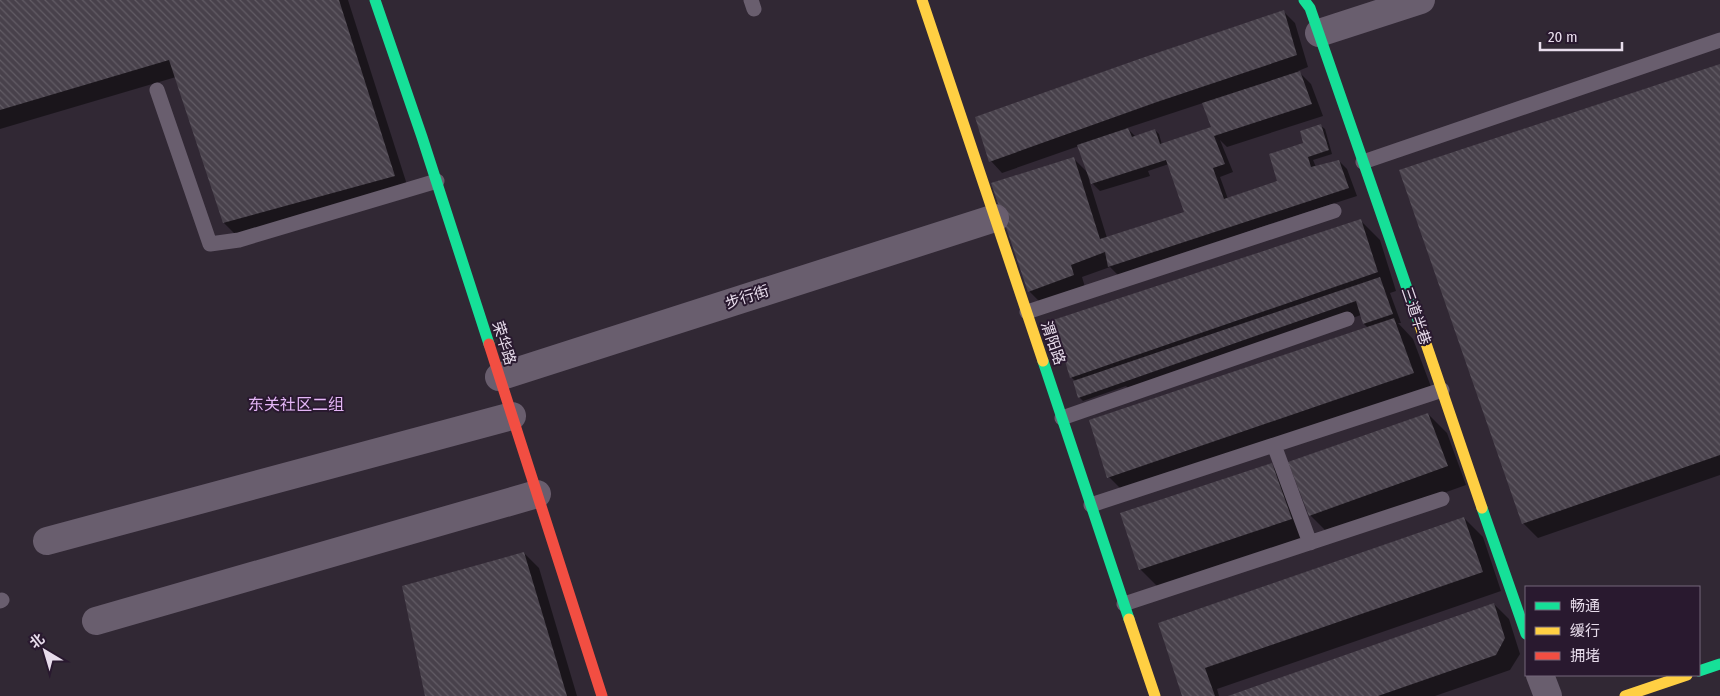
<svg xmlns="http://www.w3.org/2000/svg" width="1720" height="696" font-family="'Fira Sans Condensed','Noto Sans SC',sans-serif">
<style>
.shadow{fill:#0007;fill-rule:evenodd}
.building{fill:url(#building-back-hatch)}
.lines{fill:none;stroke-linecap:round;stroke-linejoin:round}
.lane{stroke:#695e6e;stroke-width:15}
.street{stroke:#695e6e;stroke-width:28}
.fast{stroke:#16e098;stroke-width:11}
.slow{stroke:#ffcf43;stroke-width:11}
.jam{stroke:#f24e42;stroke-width:11}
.labels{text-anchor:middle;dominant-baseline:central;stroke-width:4;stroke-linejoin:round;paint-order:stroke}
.street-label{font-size:15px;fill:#e8ddec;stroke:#29192f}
.neighbourhood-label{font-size:16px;fill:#e4b6f6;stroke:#29192f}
</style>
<defs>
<pattern id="building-back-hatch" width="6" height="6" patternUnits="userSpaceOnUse" patternTransform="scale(1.25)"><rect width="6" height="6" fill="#48414b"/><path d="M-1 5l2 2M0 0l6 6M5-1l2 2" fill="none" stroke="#625c65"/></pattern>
</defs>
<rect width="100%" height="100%" fill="#312834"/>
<path class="shadow" d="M 0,0 L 348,0 L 409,191 L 239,238 L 224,223 L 176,77 L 0,129 Z
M 1283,11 L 1295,23 L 1308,67 L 1298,71 L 1311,84 L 1323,116 L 1227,147 L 1220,140 L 1233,172 L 1220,177 L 1228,199 L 1279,182 L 1303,144 L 1321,126 L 1325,129 L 1332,154 L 1313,160 L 1316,167 L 1339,161 L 1347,169 L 1357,196 L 1258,228 L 1121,278 L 1110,267 L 1082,277 L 1085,287 L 1041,303 L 1029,291 L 1074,159 L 1089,174 L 1079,146 L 1002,173 L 991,161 L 976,118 ZM 1203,103 L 1212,128 L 1162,145 L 1159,134 L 1155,130 L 1136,137 L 1127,128 ZM 1169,164 L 1186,212 L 1107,238 L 1089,180 L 1100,191 L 1150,176 L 1148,171 Z
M 1720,65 L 1720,475 L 1538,538 L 1523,523 Z
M 1361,221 L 1380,240 L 1396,291 L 1390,293 L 1401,323 L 1398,323 L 1413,339 L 1433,392 L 1128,496 L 1109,477 L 1368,328 L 1364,324 L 1361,315 L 1134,394 L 1126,386 L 1083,401 L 1079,397 L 1076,382 L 1072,378 L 1054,321 Z
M 1428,414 L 1447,433 L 1466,485 L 1329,534 L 1310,515 Z
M 1271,465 L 1291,484 L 1310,538 L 1159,588 L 1140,569 Z
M 1464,518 L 1483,537 L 1501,591 L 1217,689 L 1219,696 L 1183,696 L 1159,623 Z
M 524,553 L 539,568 L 577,696 L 427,696 Z
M 1494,604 L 1509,619 L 1520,654 L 1510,670 L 1435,696 L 1231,696 Z"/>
<path class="building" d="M 0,0 L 339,0 L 395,176 L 223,223 L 169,60 L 0,110 Z
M 1284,10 L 1297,55 L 1157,102 L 989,162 L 975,117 L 1142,58 Z
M 1720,64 L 1720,455 L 1522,524 L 1399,170 Z
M 1300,71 L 1312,104 L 1214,136 L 1225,164 L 1213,168 L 1224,199 L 1277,181 L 1269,154 L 1303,143 L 1300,131 L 1321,124 L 1329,150 L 1308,157 L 1311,167 L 1339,160 L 1349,188 L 1108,267 L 1105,252 L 1071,265 L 1074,275 L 1028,292 L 991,183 L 1074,157 L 1100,239 L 1184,212 L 1166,160 L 1091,184 L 1077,145 L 1128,128 L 1132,137 L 1155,129 L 1160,144 L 1211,127 L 1202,103 Z
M 1361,219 L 1378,272 L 1070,378 L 1053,320 Z
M 1380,277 L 1393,314 L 1363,324 L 1356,301 L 1078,398 L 1073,381 Z
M 1394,318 L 1414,373 L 1107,478 L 1089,420 Z
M 1428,413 L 1448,466 L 1309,516 L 1288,462 Z
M 1272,463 L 1292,519 L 1139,570 L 1120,513 Z
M 1464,517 L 1483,572 L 1205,668 L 1215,696 L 1182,696 L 1158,623 Z
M 524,552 L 567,696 L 425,696 L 402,586 Z
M 1494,603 L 1505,638 L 1496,655 L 1378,696 L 1228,696 Z"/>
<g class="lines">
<path class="lane" d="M 751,0 L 754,9
M 157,90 L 210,244 L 239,240 L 437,181
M 1363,162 L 1720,40
M 1027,312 L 1334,211
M 1062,418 L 1347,319
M 1274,445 L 1310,543
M 1091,505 L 1442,390
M 0,601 L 2,600
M 1124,604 L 1442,499"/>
<path class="street" d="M 1319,33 L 1421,0
M 499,377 L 995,218
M 47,541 L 512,416
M 96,621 L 537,494
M 1540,675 L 1548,696"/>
<path class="fast" d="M 375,0 L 422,137 L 489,344
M 1304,0 L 1310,8 L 1419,323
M 1043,361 L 1129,619
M 1482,508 L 1526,634
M 1699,671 L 1720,664"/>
<path class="slow" d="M 922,0 L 1043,361
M 1419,323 L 1482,508
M 1129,619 L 1155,696
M 1625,696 L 1687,675"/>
<path class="jam" d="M 489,344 L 602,696"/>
</g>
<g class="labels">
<g class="street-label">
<text transform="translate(747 297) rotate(-18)">步行街</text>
<text transform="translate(1416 316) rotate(71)">三道半巷</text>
<text transform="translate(504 343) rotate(72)">荣华路</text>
<text transform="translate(1053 343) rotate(71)">渭阳路</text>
</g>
<g class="neighbourhood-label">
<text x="296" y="404">东关社区二组</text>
</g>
</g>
<rect x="1525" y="586" width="175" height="90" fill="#29192f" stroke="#75677b"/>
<rect x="1535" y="602" width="25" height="8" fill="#16e098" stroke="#75677b"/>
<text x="1570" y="611" font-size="15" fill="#e8ddec">畅通</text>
<rect x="1535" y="627" width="25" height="8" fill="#ffcf43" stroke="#75677b"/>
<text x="1570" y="636" font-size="15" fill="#e8ddec">缓行</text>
<rect x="1535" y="652" width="25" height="8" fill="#f24e42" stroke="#75677b"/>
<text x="1570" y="661" font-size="15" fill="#e8ddec">拥堵</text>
<g transform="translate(45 651) rotate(322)" stroke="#29192f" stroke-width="4" paint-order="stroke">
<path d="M0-4L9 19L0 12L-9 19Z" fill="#e8ddec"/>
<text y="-8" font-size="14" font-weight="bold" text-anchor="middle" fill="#e8ddec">北</text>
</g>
<path d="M1540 42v8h82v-8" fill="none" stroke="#e8ddec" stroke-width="2.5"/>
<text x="1548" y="42" font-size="15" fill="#e8ddec" stroke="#29192f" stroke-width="4" paint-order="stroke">20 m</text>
</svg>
